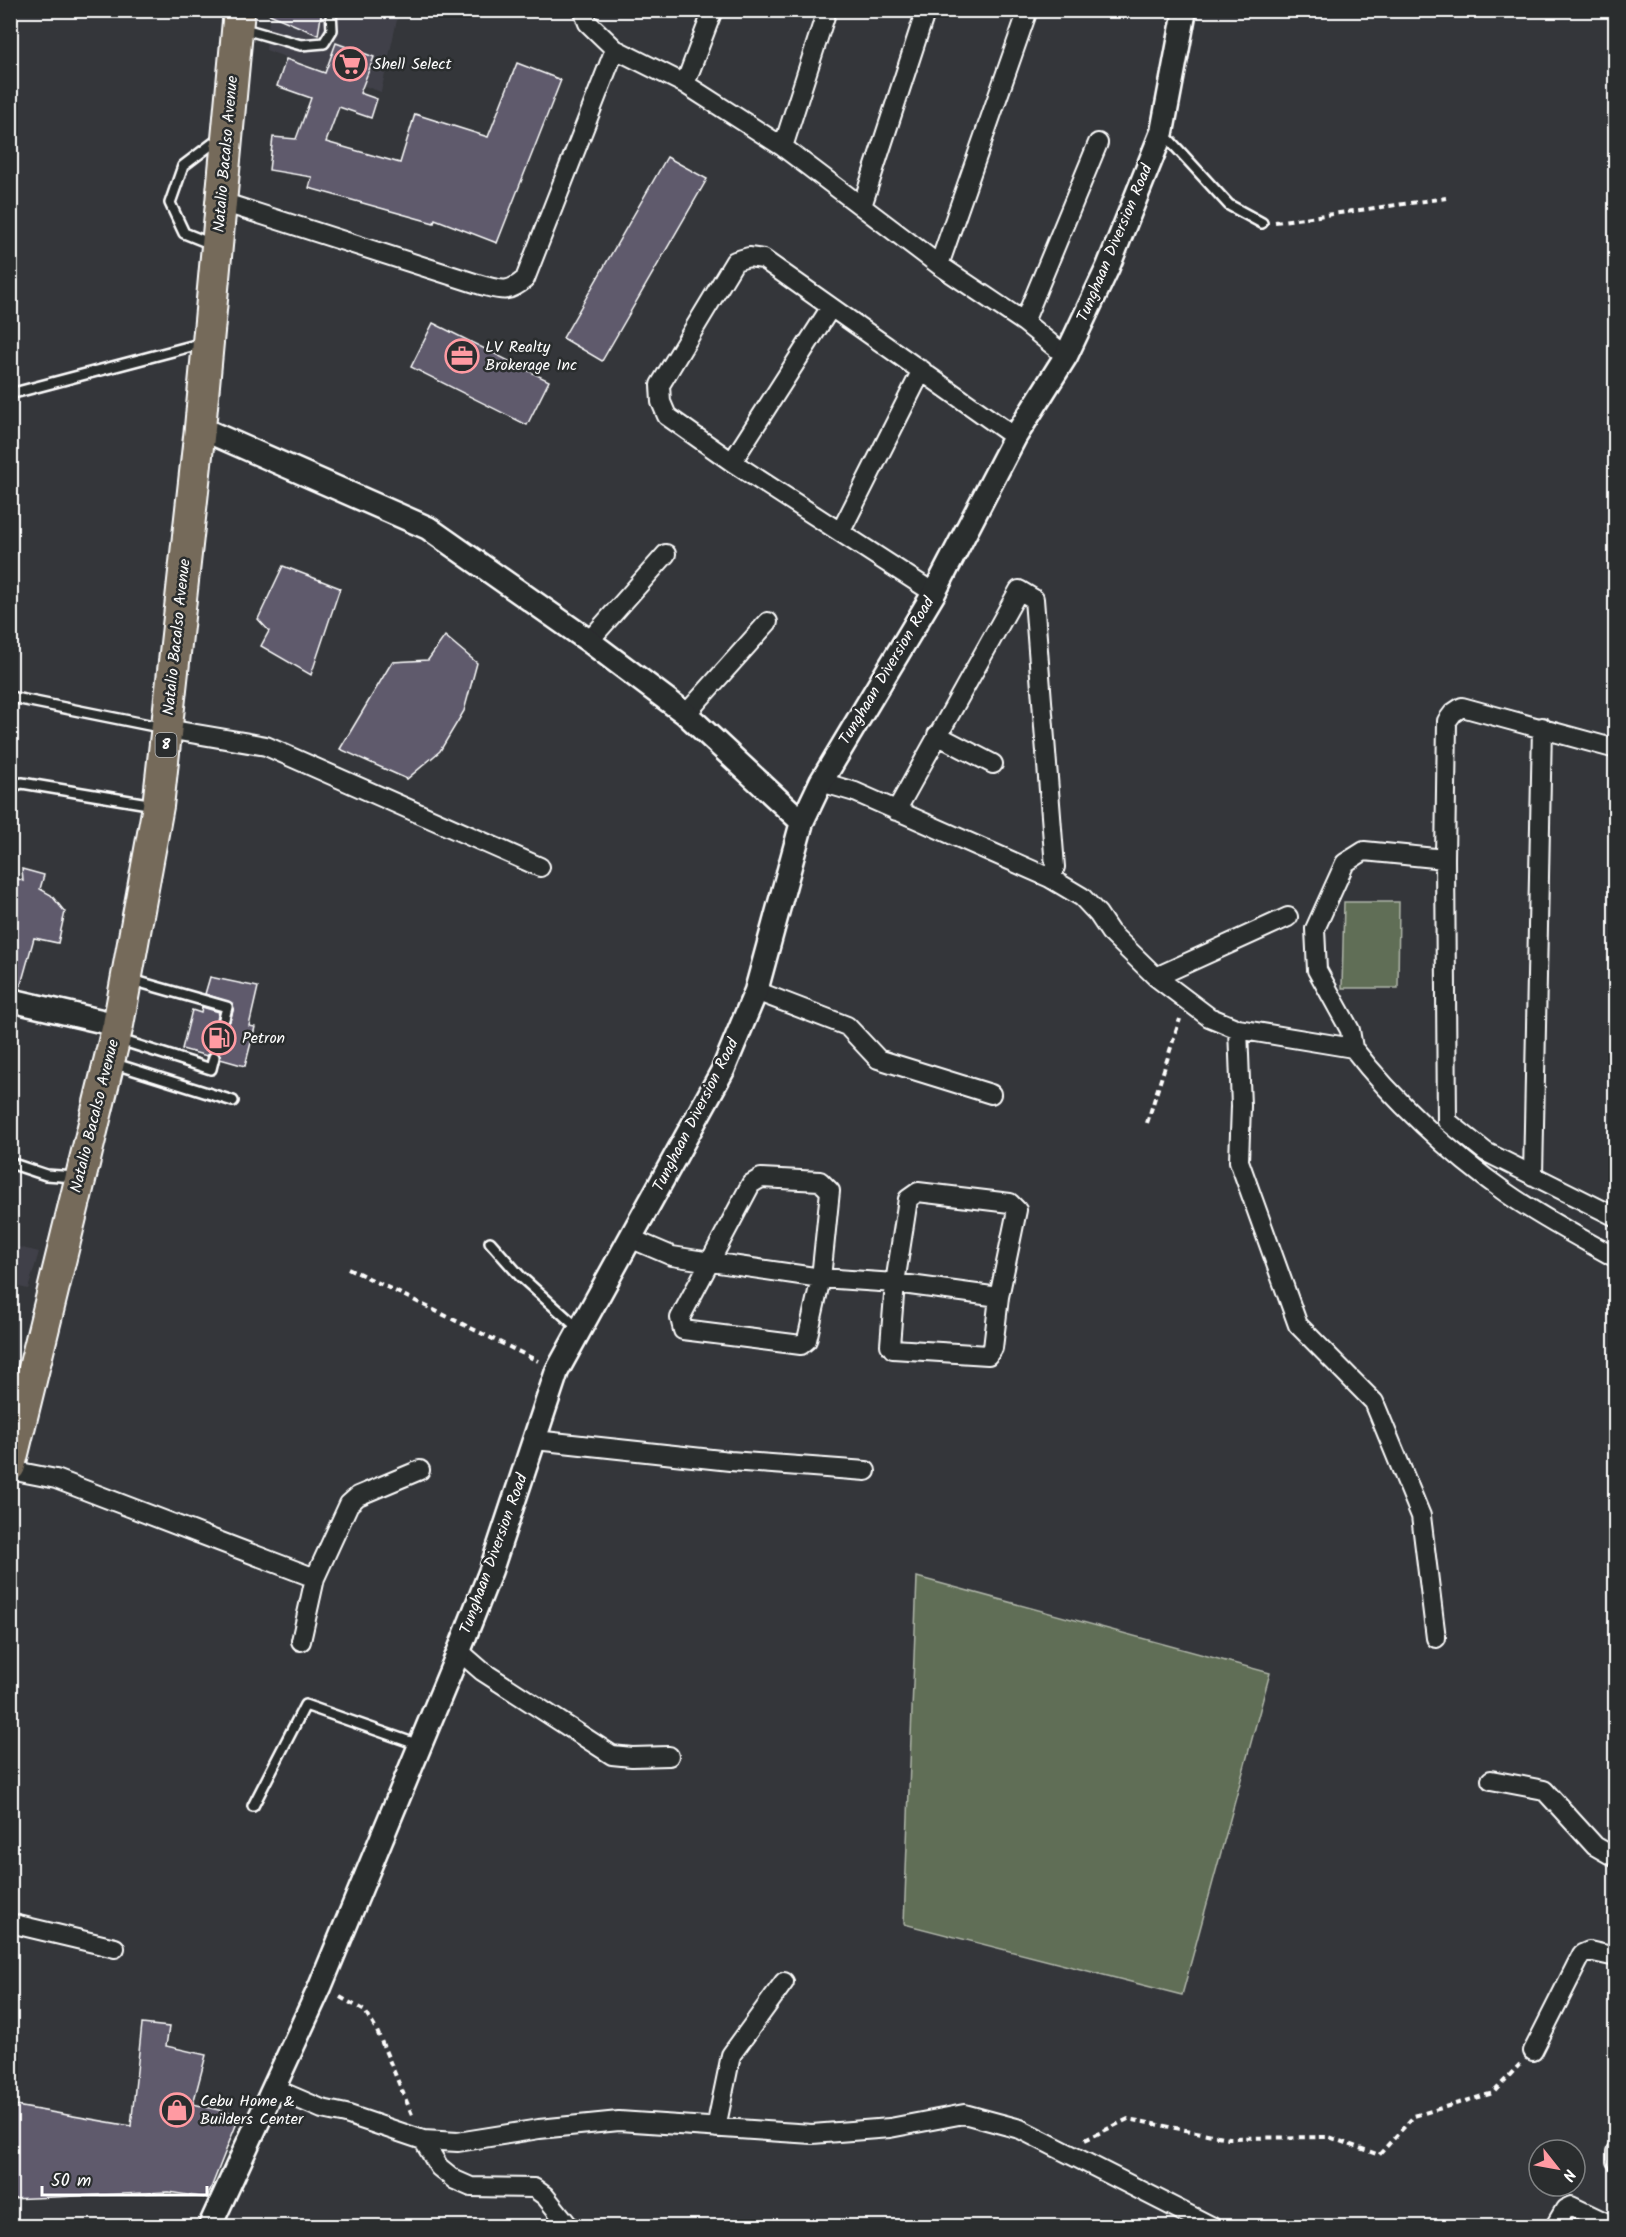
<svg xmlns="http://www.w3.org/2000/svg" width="1626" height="2237" font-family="Kalam,sans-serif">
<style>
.built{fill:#414149}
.green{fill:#606e56;stroke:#b0b6aa;stroke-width:1.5}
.building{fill:#5e5a6c;stroke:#fff;stroke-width:1.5}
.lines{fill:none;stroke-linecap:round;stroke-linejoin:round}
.service-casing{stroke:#fff;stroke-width:14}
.minor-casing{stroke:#fff;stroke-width:22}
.tertiary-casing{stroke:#fff;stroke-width:27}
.trunk-casing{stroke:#fff;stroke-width:34}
.path{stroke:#fff;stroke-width:4;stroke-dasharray:6 4.5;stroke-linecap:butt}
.service{stroke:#2a2d2e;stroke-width:9}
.minor{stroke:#2a2d2e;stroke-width:18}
.tertiary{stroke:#2a2d2e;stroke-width:22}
.trunk{stroke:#746a5a;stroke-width:30}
.labels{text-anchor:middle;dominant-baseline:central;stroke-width:5;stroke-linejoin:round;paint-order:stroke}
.shield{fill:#2a2d2e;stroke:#bfc0c0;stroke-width:1.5}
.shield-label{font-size:15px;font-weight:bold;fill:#fff}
.poi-label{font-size:16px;fill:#fff;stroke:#2a2d2e;text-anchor:start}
.street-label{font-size:16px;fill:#fff;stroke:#2a2d2e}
</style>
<rect width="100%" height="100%" fill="#34363a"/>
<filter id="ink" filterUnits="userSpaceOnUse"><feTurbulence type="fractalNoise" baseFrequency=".0167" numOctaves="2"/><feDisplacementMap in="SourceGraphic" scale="12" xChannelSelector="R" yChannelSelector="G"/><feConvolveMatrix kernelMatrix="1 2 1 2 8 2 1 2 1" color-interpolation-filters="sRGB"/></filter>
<g filter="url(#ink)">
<path class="built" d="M 270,11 L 399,11 L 381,92 L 266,50 Z
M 10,1245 L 39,1252 L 28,1289 L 11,1285 Z"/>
<path class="green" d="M 1344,902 L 1399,902 L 1398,988 L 1342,988 Z
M 917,1577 L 1270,1673 L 1182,1995 L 904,1924 Z"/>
<path class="building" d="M 260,10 L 322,10 L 318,35 Z
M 336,43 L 374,57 L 360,93 L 377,99 L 371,118 L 339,107 L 326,142 L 400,163 L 415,114 L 488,137 L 517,63 L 561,80 L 497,243 L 435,219 L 434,223 L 309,188 L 312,177 L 269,170 L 273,137 L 296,139 L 311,98 L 277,86 L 286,59 L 325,73 Z
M 667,157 L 707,179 L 602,361 L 563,338 Z
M 433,323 L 549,381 L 527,425 L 411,367 Z
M 283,566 L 340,588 L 311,675 L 261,646 L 269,631 L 258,619 Z
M 445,636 L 477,663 L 464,711 L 440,751 L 407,779 L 340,749 L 392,662 L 428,660 Z
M 22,869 L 44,875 L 40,889 L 51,895 L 65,912 L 58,943 L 34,938 L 20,988 L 10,987 L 10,887 L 14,877 L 23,881 Z
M 210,977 L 258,987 L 249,1026 L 255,1027 L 245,1066 L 220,1059 L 220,1055 L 216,1051 L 212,1051 L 207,1056 L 182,1049 L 192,1010 L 201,1013 L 202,1007 L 219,1012 L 217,1020 L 222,1025 L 226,1025 L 230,1021 L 234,1008 L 232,1003 L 205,994 Z
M 142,2024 L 169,2027 L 166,2046 L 206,2055 L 193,2104 L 240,2115 L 207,2198 L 168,2192 L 10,2199 L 10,2105 L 131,2126 Z"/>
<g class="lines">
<defs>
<path id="service" d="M 241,28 L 301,45 L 324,43 L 332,30 L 331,10
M 1163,133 L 1229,205 L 1262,223
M 214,245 L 184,233 L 170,203 L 183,166 L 220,138
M 10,394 L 203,343
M 10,697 L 164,728
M 10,793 L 16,785 L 22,783 L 154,805
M 132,980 L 227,1007 L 224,1019
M 117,1039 L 211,1069 L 214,1057
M 112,1063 L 233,1101
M 10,1163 L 46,1175 L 75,1177
M 490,1242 L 520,1276 L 579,1329
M 253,1806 L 305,1705 L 419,1745"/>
<path id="minor" d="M 583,10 L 588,23 L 615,49 L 685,84 L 783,147 L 939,265 L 1024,322 L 1066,356
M 685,84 L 713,10
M 783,147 L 827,10
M 222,202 L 481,285 C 501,290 508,294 525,279 L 615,49
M 862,206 L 926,10
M 939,265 L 1028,10
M 1024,322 L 1098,143
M 732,462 L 831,307
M 841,531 L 922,370
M 934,593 L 732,462 L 667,416 L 661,402 L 660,385 L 735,261 L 749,257 L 763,259 L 1015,437
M 589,641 L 666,554
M 686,714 L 768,622
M 167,729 L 266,746 L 540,867
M 937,735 L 993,764
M 1616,749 L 1462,707 L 1453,713 L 1447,721 L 1445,859 L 1447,1121 L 1486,1152 L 1616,1217
M 821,782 L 855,792 L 1050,878 L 1082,897 L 1098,914 L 1110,932 L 1156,977 L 1209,1017 L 1238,1029 L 1353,1048 C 1392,1099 1452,1155 1505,1192 C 1540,1217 1579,1237 1616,1258
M 896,811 L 1019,590 L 1034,599 L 1055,867 L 1050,878
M 1156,977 L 1288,917
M 756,991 L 847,1026 L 878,1059 L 991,1094
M 1238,1029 L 1241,1106 L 1239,1161 L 1298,1325 L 1374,1402 L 1421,1516 L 1436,1638
M 1353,1048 L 1350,1030 L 1317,970 L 1315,929 L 1345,863 L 1364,851 L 1445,859
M 1533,1176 L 1542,727
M 761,1178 L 820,1181 L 830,1191 L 821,1278 L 807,1340 L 801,1345 L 683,1330 L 680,1318 L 751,1184 Z
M 918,1192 L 1010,1203 L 1017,1210 L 999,1297 L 993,1348 L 988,1355 L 893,1349 L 890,1345 L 895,1283 L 908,1199 Z
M 632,1239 L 672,1256 L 711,1262 L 821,1278 L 895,1283 L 999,1297
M 535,1440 L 730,1461 L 866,1471
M 10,1470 L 56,1479 L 315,1578
M 301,1641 L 315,1578 L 349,1504 L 358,1496 L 420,1470
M 459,1651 L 482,1671 L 612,1755 L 632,1757 L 669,1756
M 1491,1780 L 1544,1790 L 1595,1846 L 1616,1858
M 10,1923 L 115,1948
M 1533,2051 L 1582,1954 L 1589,1951 L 1616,1957
M 273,2088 L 322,2109 L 346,2114 L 423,2140 L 458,2142 L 539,2129 L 619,2121 L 812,2134 L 890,2128 L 964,2114 L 1020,2129 L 1211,2226
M 716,2128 L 731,2055 L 784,1982
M 423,2140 L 439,2167 L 455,2180 L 471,2187 L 534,2188 L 545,2196 L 569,2226
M 1616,2152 L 1616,2161
M 1555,2226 L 1565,2209 L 1571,2206 L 1613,2226"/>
<path id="tertiary" d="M 200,428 L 428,528 L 589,641 L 686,714 L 802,822
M 10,1000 L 118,1025
M 210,2226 L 320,1987 L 459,1651 L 491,1570 L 557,1371 L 723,1070 L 756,991 L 802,822 L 821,782 L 934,593 L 1015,437 L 1066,356 L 1108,267 L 1162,132 L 1185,10"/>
<path id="trunk" d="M 10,1466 L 118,1025 L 158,806 L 200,428 L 239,10"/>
</defs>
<use href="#service" class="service-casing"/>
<use href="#minor" class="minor-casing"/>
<use href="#tertiary" class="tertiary-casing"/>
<use href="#trunk" class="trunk-casing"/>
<path class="path" d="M 1275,222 L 1446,198
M 1147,1123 L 1180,1019
M 348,1268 L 538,1361
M 340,1997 L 365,2011 L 377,2031 L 413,2117
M 1085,2140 L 1128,2119 L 1228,2138 L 1329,2137 L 1379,2155 L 1414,2116 L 1493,2093 L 1520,2064"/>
<use href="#service" class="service"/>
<use href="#minor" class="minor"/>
<use href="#tertiary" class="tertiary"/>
<use href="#trunk" class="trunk"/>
</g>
</g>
<defs>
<symbol id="supermarket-ring" viewBox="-11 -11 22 22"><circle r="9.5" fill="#2a2d2e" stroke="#ff9aa2" stroke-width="1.5"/><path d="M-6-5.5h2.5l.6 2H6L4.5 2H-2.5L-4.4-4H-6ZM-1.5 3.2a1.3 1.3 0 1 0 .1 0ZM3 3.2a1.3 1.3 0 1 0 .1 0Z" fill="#ff9aa2"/></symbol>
<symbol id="office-ring" viewBox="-11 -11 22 22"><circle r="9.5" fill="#2a2d2e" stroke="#ff9aa2" stroke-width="1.5"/><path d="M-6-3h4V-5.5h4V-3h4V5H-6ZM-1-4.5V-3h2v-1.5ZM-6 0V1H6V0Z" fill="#ff9aa2"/></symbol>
<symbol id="fuel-ring" viewBox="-11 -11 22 22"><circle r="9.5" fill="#2a2d2e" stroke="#ff9aa2" stroke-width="1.5"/><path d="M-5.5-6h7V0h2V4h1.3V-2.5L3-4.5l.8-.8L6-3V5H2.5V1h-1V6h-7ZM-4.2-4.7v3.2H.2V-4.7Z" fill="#ff9aa2"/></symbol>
<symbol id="shop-ring" viewBox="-11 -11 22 22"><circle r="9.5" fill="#2a2d2e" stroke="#ff9aa2" stroke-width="1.5"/><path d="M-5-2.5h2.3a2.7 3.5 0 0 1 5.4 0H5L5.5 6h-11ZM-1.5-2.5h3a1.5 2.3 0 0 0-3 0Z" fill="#ff9aa2"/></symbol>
</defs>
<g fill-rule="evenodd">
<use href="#supermarket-ring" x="331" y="45" width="38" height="38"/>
<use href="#office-ring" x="443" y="337" width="38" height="38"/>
<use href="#fuel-ring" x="200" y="1019" width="38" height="38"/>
<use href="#shop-ring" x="158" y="2091" width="38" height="38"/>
</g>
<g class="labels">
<rect class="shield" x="155.5" y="733" width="21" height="24" rx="4.5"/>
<g class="shield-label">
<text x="166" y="745">8</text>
</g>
<g class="poi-label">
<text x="373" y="64">Shell Select</text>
<text x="485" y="347">LV Realty<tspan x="485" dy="18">Brokerage Inc</tspan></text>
<text x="242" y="1038">Petron</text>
<text x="200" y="2101">Cebu Home &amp;<tspan x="200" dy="18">Builders Center</tspan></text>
</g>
<g class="street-label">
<text transform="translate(226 154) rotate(-85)">Natalio Bacalso Avenue</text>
<text transform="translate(1115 243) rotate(-67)">Tunghaan Diversion Road</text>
<text transform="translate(177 637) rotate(-84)">Natalio Bacalso Avenue</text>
<text transform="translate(887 671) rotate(-59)">Tunghaan Diversion Road</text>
<text transform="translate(696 1115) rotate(-63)">Tunghaan Diversion Road</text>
<text transform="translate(95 1116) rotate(-76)">Natalio Bacalso Avenue</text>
<text transform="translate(494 1554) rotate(-70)">Tunghaan Diversion Road</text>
</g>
</g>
<rect width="1626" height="2237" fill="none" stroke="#2a2d2e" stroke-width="36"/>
<rect x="18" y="18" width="1590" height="2201" fill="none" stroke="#fff" stroke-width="2" filter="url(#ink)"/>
<g transform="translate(1557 2168) rotate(121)"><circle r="28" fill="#2a2d2e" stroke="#7f8182" stroke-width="1.5"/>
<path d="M0-4.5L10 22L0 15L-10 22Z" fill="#ff9aa2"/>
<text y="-9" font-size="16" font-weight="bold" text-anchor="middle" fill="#ffffff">N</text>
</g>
<path d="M42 2186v9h165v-9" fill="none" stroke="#ffffff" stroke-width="3"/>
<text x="51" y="2186" font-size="18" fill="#ffffff" stroke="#2a2d2e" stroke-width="4.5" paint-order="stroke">50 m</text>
</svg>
